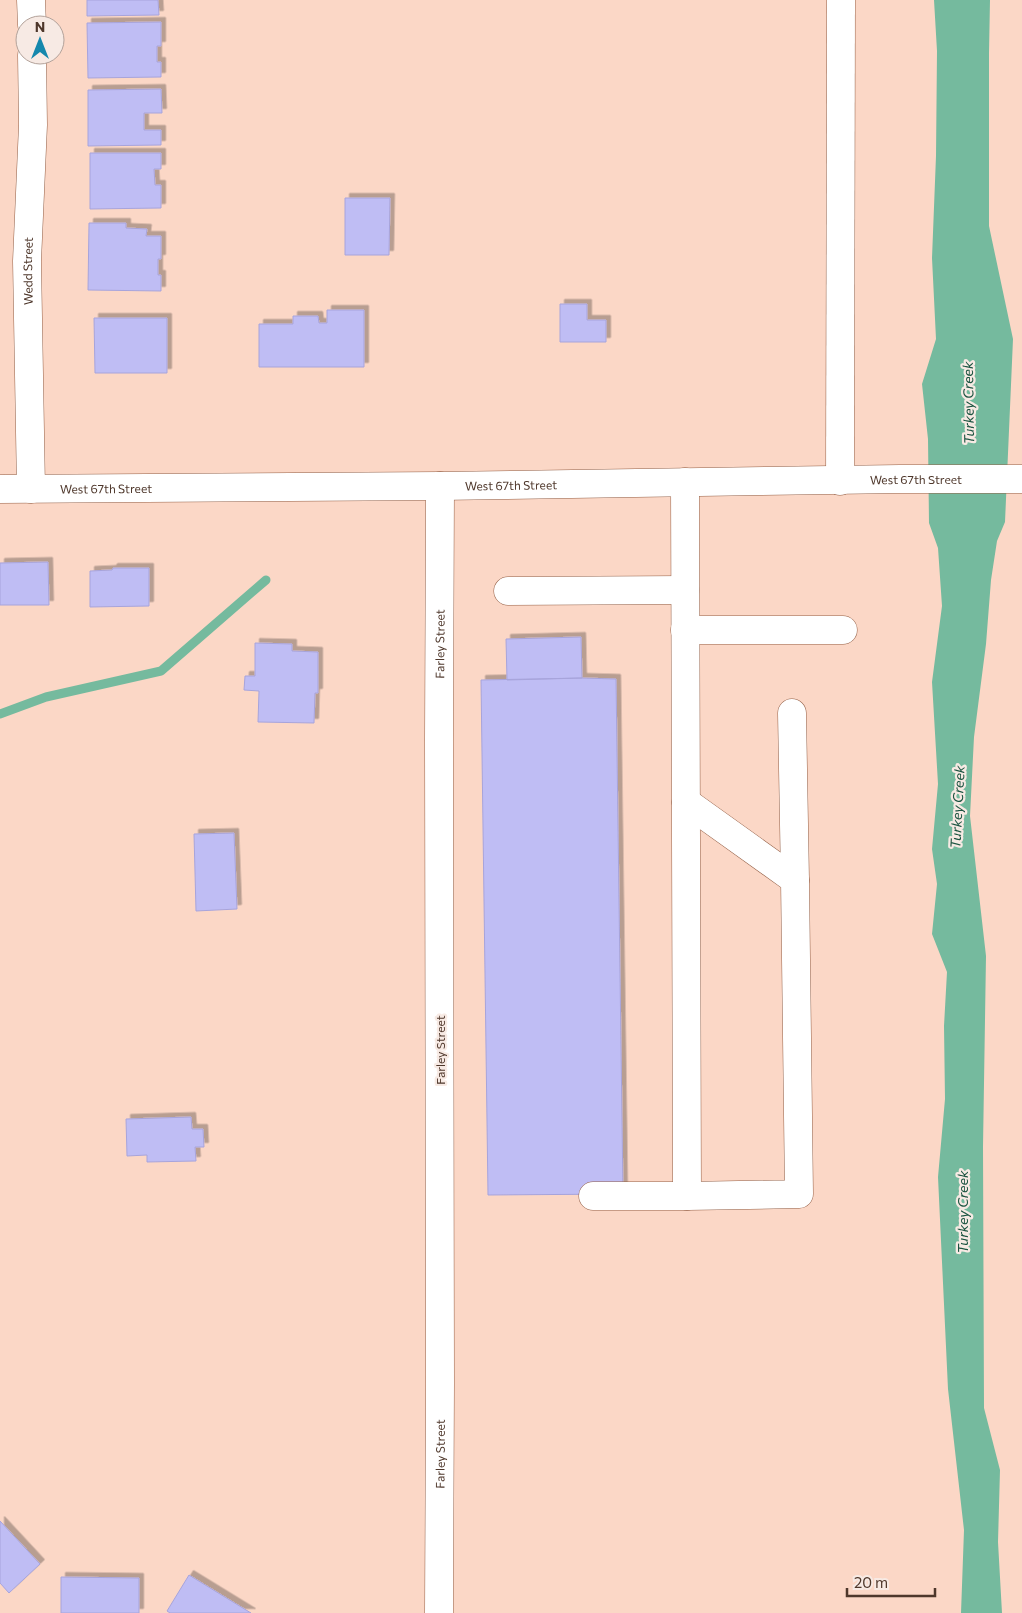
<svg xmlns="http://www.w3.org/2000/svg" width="1022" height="1613" font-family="Commissioner,sans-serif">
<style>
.water{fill:#75ba9e}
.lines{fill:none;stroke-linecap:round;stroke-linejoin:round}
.stream{stroke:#75ba9e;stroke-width:9}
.building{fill:#bfbdf4;stroke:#a7a4db;filter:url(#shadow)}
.minor-casing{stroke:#946047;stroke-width:29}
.minor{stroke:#fff;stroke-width:28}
.labels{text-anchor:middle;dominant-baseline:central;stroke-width:4.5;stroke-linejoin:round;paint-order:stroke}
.street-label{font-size:12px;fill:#4e372b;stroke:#f7eae4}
.water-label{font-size:14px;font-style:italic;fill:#1c5441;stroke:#f7eae4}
</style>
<defs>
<filter id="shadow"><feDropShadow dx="4.5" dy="-4.5" stdDeviation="0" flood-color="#0004"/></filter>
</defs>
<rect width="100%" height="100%" fill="#fbd7c6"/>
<path class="water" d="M 934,0 L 990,0 L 989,53 L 989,226 L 1013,339 L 1005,522 L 997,541 L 991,580 L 986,644 L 974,737 L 970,816 L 986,956 L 983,1147 L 984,1408 L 1000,1470 L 998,1542 L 1002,1613 L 961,1613 L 964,1530 L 948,1389 L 938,1177 L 945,1099 L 944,1026 L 947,972 L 932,934 L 937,884 L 932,849 L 938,784 L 932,682 L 942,606 L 938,548 L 929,523 L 928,439 L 922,384 L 936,339 L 932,258 L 936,156 L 937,51 Z"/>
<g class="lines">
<path class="stream" d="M 0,714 L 46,697 L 161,671 L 266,580"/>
</g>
<path class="building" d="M 87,0 L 158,0 L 159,15 L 87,16 Z
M 161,22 L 161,46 L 157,46 L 157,62 L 161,62 L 161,77 L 88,78 L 87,23 Z
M 161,89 L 162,113 L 144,113 L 144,130 L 161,130 L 161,145 L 88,146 L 88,90 Z
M 90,153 L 161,153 L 161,169 L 154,169 L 155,185 L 161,185 L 161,208 L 90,209 Z
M 345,198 L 390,198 L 389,255 L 345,255 Z
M 89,223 L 126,223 L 126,228 L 147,229 L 146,236 L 161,236 L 161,259 L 158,259 L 158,275 L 161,275 L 161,291 L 88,290 Z
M 560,304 L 587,304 L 587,320 L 606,320 L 606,342 L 560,342 Z
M 327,310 L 364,310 L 364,367 L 259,367 L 259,324 L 293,324 L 293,316 L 318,316 L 319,323 L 327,323 Z
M 94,318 L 167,318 L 167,373 L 95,373 Z
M 48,562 L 49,605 L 0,605 L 0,563 Z
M 113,568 L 149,568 L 149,606 L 90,607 L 90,571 L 112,570 Z
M 581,637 L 582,678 L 507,680 L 506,639 Z
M 255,643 L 292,644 L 292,651 L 318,652 L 318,693 L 315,693 L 314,723 L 258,722 L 259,691 L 244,690 L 245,676 L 255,676 Z
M 582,678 L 616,679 L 623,1194 L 488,1195 L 481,680 Z
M 234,833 L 237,909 L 196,911 L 194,834 Z
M 191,1117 L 192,1129 L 203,1129 L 204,1147 L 195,1147 L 196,1161 L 147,1162 L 147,1155 L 127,1156 L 126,1119 Z
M 0,1521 L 40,1564 L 9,1593 L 0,1583 Z
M 189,1575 L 251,1613 L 170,1613 L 167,1611 Z
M 61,1577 L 139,1578 L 139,1613 L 61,1613 Z"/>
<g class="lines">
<defs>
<g id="minor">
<path d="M 31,0 L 32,25"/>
<path d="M 840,481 L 841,0"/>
<path id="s1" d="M 0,489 L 440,486 L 900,479 L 1022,479"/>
<path id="s2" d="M 31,489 L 27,261 L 33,125 L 32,55"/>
<path d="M 508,591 L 685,590"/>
<path d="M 685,630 L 843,630"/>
<path d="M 792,713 L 795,880"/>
<path d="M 686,802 L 795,880 L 799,1194 L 687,1196"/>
<path d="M 593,1196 L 687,1196 L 685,482"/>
<path id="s3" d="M 439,1613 L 440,1383 L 439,741 L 440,486"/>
</g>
</defs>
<use href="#minor" class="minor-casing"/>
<use href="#minor" class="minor"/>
</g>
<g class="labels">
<g class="street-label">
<text stroke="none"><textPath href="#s2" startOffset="218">Wedd Street</textPath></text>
<text stroke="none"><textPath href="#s1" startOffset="916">West 67th Street</textPath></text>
<text stroke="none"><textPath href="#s1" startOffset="511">West 67th Street</textPath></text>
<text stroke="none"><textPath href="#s1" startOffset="106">West 67th Street</textPath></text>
<text stroke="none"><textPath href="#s3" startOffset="969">Farley Street</textPath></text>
<text transform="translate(440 1050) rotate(-90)">Farley Street</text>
<text stroke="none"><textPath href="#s3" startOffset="159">Farley Street</textPath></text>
</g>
<g class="water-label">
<text transform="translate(968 403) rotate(-91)">Turkey Creek</text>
<text transform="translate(957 807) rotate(-87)">Turkey Creek</text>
<text transform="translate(962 1212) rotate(-90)">Turkey Creek</text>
</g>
</g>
<g transform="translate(40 40)"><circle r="24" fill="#f7eae4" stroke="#b3a29a"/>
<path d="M0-4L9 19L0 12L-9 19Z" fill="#1588ad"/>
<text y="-8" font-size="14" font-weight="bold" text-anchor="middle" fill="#4e372b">N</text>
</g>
<path d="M847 1588v8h88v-8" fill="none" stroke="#4e372b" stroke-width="2.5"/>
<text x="854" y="1588" font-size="15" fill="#4e372b" stroke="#f7eae4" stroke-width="4" paint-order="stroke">20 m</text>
</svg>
